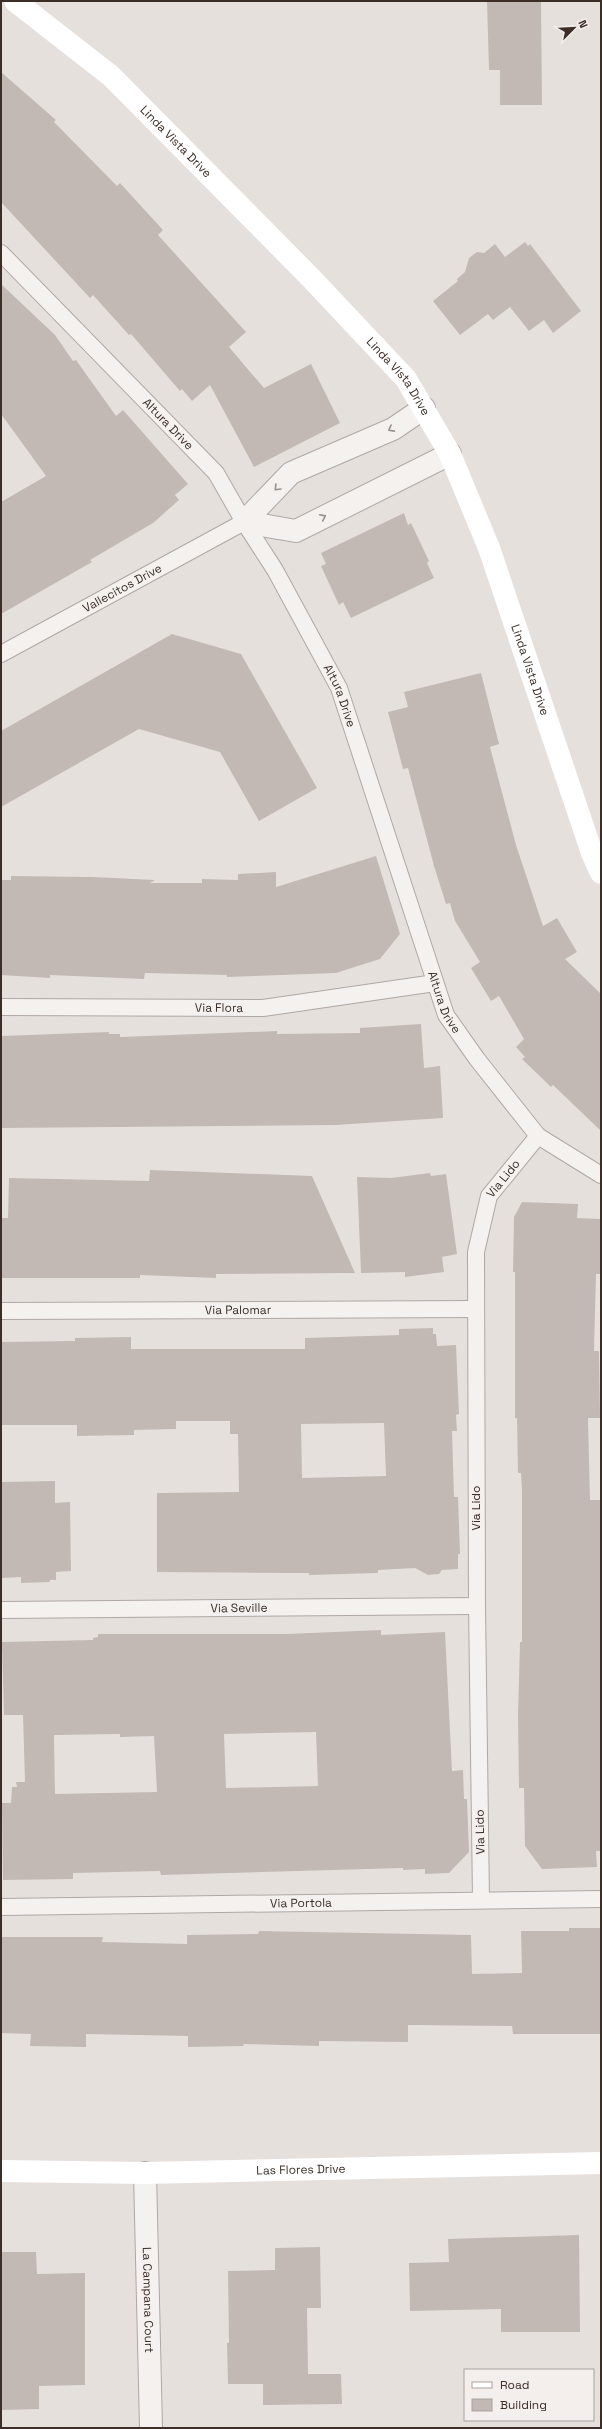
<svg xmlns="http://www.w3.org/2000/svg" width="602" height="2429" font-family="'Space Grotesk',sans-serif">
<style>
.building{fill:#c3b9b4;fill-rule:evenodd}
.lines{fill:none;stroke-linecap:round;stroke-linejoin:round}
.lane-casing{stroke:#b0a7a3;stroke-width:18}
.street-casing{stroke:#b0a7a3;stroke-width:24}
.lane{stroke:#f5f1ef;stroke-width:16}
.street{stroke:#f5f1ef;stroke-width:22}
.secondary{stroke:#fff;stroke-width:22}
.oneway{stroke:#98908b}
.labels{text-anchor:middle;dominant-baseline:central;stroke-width:3.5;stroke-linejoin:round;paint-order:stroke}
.street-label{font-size:12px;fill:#3c2e27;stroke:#f4eeec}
</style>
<rect width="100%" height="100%" fill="#e6e0dd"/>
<path class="building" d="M 487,1 L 541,1 L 542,105 L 500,105 L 500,70 L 489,70 Z
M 1,72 L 56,120 L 54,122 L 117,186 L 120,183 L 163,230 L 158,235 L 246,332 L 229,347 L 264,388 L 311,364 L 340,423 L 254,467 L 210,385 L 192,401 L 182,389 L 180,391 L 131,334 L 129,335 L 93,295 L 90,298 L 1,202 Z
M 525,242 L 528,246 L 530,244 L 581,311 L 553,333 L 544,320 L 529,331 L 510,307 L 493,320 L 488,314 L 460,335 L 433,301 L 458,281 L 457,279 L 465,272 L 469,258 L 477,252 L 484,253 L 495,244 L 505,257 Z
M 1,284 L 55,335 L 73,361 L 76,360 L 116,416 L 123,410 L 188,484 L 175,495 L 179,500 L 153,523 L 90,560 L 92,562 L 1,614 L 1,502 L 46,476 L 1,414 Z
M 404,513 L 408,525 L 411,523 L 429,561 L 427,563 L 434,578 L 351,618 L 343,602 L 339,605 L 321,566 L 326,564 L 321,553 Z
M 172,634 L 241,654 L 317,788 L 259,821 L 220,752 L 139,729 L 1,807 L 1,731 Z
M 481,673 L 499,744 L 490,747 L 516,845 L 543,926 L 557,918 L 577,952 L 565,959 L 601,994 L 601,1131 L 553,1085 L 551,1087 L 522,1059 L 525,1057 L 516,1047 L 524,1039 L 499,996 L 491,1001 L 471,968 L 480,962 L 455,921 L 450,903 L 446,904 L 434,866 L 408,768 L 403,769 L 388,712 L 408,707 L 404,692 Z
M 376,856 L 400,934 L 380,959 L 336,973 L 227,977 L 227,975 L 145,973 L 144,979 L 50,975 L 50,978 L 1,975 L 1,880 L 11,880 L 11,876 L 93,877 L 155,880 L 150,883 L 202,883 L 202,879 L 238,880 L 238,874 L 276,872 L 276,887 Z
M 421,1024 L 424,1068 L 440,1066 L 443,1118 L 336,1125 L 1,1128 L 1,1036 L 109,1032 L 109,1034 L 120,1034 L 120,1037 L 277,1031 L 277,1034 L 360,1033 L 360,1028 Z
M 150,1170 L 312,1176 L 355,1273 L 216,1274 L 216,1278 L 140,1275 L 140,1278 L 1,1278 L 1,1218 L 8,1218 L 9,1178 L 149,1181 Z
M 430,1173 L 431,1176 L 446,1174 L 457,1254 L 442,1257 L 444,1272 L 405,1277 L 405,1272 L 361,1273 L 357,1177 L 391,1178 Z
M 522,1202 L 578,1204 L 577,1218 L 601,1219 L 601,1274 L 596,1274 L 594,1351 L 599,1351 L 600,1418 L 588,1418 L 590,1500 L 600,1500 L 601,1851 L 596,1851 L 597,1867 L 542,1869 L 525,1846 L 524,1788 L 519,1788 L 518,1716 L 520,1642 L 522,1642 L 522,1491 L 521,1473 L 518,1473 L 517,1418 L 515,1418 L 515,1272 L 513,1272 L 514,1217 Z
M 433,1328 L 433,1334 L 436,1334 L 437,1346 L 456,1345 L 459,1414 L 456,1415 L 457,1431 L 452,1431 L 454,1497 L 458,1497 L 460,1554 L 458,1554 L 458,1569 L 442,1570 L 439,1574 L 428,1575 L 415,1568 L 378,1570 L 378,1573 L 309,1575 L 309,1573 L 157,1572 L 157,1493 L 239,1492 L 238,1434 L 230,1434 L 230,1421 L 176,1421 L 176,1429 L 134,1430 L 134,1435 L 77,1436 L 77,1425 L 1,1425 L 1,1342 L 75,1341 L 75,1338 L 131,1337 L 131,1349 L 305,1349 L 305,1338 L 399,1335 L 399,1329 ZM 384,1423 L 386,1476 L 302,1478 L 301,1424 Z
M 55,1481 L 55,1503 L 70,1502 L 71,1571 L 56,1572 L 56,1580 L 50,1580 L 50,1582 L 21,1583 L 21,1577 L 2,1578 L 1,1482 Z
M 381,1630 L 381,1635 L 445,1632 L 452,1771 L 463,1770 L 464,1799 L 467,1799 L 469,1852 L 449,1873 L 425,1874 L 425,1869 L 403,1870 L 403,1868 L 161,1875 L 160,1871 L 73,1873 L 73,1879 L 3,1880 L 2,1803 L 11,1803 L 12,1787 L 17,1787 L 16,1782 L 25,1782 L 23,1715 L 4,1715 L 2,1642 L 93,1640 L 93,1638 L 98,1637 L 98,1634 L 287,1634 ZM 316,1732 L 318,1786 L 226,1788 L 224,1734 ZM 120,1734 L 120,1737 L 154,1736 L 157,1792 L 55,1794 L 54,1735 Z
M 569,1928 L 601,1928 L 601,2034 L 513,2034 L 512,2026 L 408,2025 L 408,2042 L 319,2041 L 319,2046 L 243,2044 L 244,2046 L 188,2047 L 188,2036 L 86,2034 L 86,2047 L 30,2046 L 31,2034 L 1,2033 L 1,1937 L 103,1937 L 102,1942 L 187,1944 L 187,1935 L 258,1934 L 259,1931 L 471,1935 L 472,1974 L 522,1973 L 521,1931 L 569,1931 Z
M 579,2235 L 580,2332 L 501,2332 L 501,2309 L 410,2311 L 409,2263 L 449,2262 L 448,2239 Z
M 320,2247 L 321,2308 L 307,2308 L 308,2374 L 341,2374 L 342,2404 L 263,2405 L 263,2384 L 228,2384 L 227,2343 L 229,2343 L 228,2271 L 275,2270 L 275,2248 Z
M 1,2252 L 36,2252 L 37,2274 L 85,2273 L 85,2385 L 39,2386 L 39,2409 L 1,2410 Z"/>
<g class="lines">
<defs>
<g id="lane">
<path id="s1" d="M 1,253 L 216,473 L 244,522 L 275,570 L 339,688 L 446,1015 L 477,1059 L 538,1136 L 601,1175"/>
<path id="s2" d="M 1,654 L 244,522"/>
<path id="s3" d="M 1,1007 L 263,1008 L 435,983"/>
<path id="s4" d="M 1,1311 L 475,1309"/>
<path id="s5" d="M 1,1610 L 477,1606"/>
<path id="s6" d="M 481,1899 L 477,1606 L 476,1252 L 489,1196 L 538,1136"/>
<path id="s7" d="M 1,1907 L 601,1899"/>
</g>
<g id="street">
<path d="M 424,408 L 393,429 L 291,473 L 244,522 L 296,531 L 450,454"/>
<path id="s8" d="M 145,2173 L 151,2428"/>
</g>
</defs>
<use href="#lane" class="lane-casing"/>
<use href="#street" class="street-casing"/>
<use href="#lane" class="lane"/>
<use href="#street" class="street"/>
<g class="secondary">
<path id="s9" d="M 15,1 L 111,76 L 310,277 L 406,379 L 450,454 L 489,548 L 592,853 L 601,873"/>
<path id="s10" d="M 1,2171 L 145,2173 L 601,2163"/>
</g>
</g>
<defs><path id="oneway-chevron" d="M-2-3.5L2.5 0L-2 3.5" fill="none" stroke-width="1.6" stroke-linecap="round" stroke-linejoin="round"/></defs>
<g class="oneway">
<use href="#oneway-chevron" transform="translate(391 429) rotate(152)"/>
<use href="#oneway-chevron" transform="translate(277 488) rotate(134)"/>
<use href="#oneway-chevron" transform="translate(323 517) rotate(-26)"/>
</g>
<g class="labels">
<g class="street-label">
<text stroke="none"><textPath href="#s9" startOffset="214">Linda Vista Drive</textPath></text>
<text stroke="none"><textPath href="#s9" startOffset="538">Linda Vista Drive</textPath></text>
<text stroke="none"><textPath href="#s1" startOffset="239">Altura Drive</textPath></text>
<text stroke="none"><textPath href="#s2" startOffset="138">Vallecitos Drive</textPath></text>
<text stroke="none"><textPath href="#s9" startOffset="862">Linda Vista Drive</textPath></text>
<text stroke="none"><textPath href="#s1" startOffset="563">Altura Drive</textPath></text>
<text stroke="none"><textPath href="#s1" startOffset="887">Altura Drive</textPath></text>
<text stroke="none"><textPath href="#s3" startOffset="218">Via Flora</textPath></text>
<text stroke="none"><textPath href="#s6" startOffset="727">Via Lido</textPath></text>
<text stroke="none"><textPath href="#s4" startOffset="237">Via Palomar</textPath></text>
<text transform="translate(476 1508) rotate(-90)">Via Lido</text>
<text stroke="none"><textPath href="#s5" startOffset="238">Via Seville</textPath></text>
<text transform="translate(480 1832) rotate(-91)">Via Lido</text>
<text stroke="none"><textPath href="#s7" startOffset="300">Via Portola</textPath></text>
<text stroke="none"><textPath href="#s10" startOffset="300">Las Flores Drive</textPath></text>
<text stroke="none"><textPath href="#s8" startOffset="127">La Campana Court</textPath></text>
</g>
</g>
<rect width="602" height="2429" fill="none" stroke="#3c2e27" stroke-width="4"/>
<rect x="464" y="2369" width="130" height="52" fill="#f4eeec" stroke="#aaa19d"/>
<rect x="472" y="2382" width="20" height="6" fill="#ffffff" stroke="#aaa19d"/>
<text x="500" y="2389" font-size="12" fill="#3c2e27">Road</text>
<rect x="472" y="2399" width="20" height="12" fill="#c3b9b4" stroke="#aaa19d"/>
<text x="500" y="2409" font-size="12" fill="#3c2e27">Building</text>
<g transform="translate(574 28) rotate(66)" stroke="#f4eeec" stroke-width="3" paint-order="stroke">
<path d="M0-3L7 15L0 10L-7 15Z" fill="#3c2e27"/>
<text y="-6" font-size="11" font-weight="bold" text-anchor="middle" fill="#3c2e27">N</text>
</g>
</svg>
